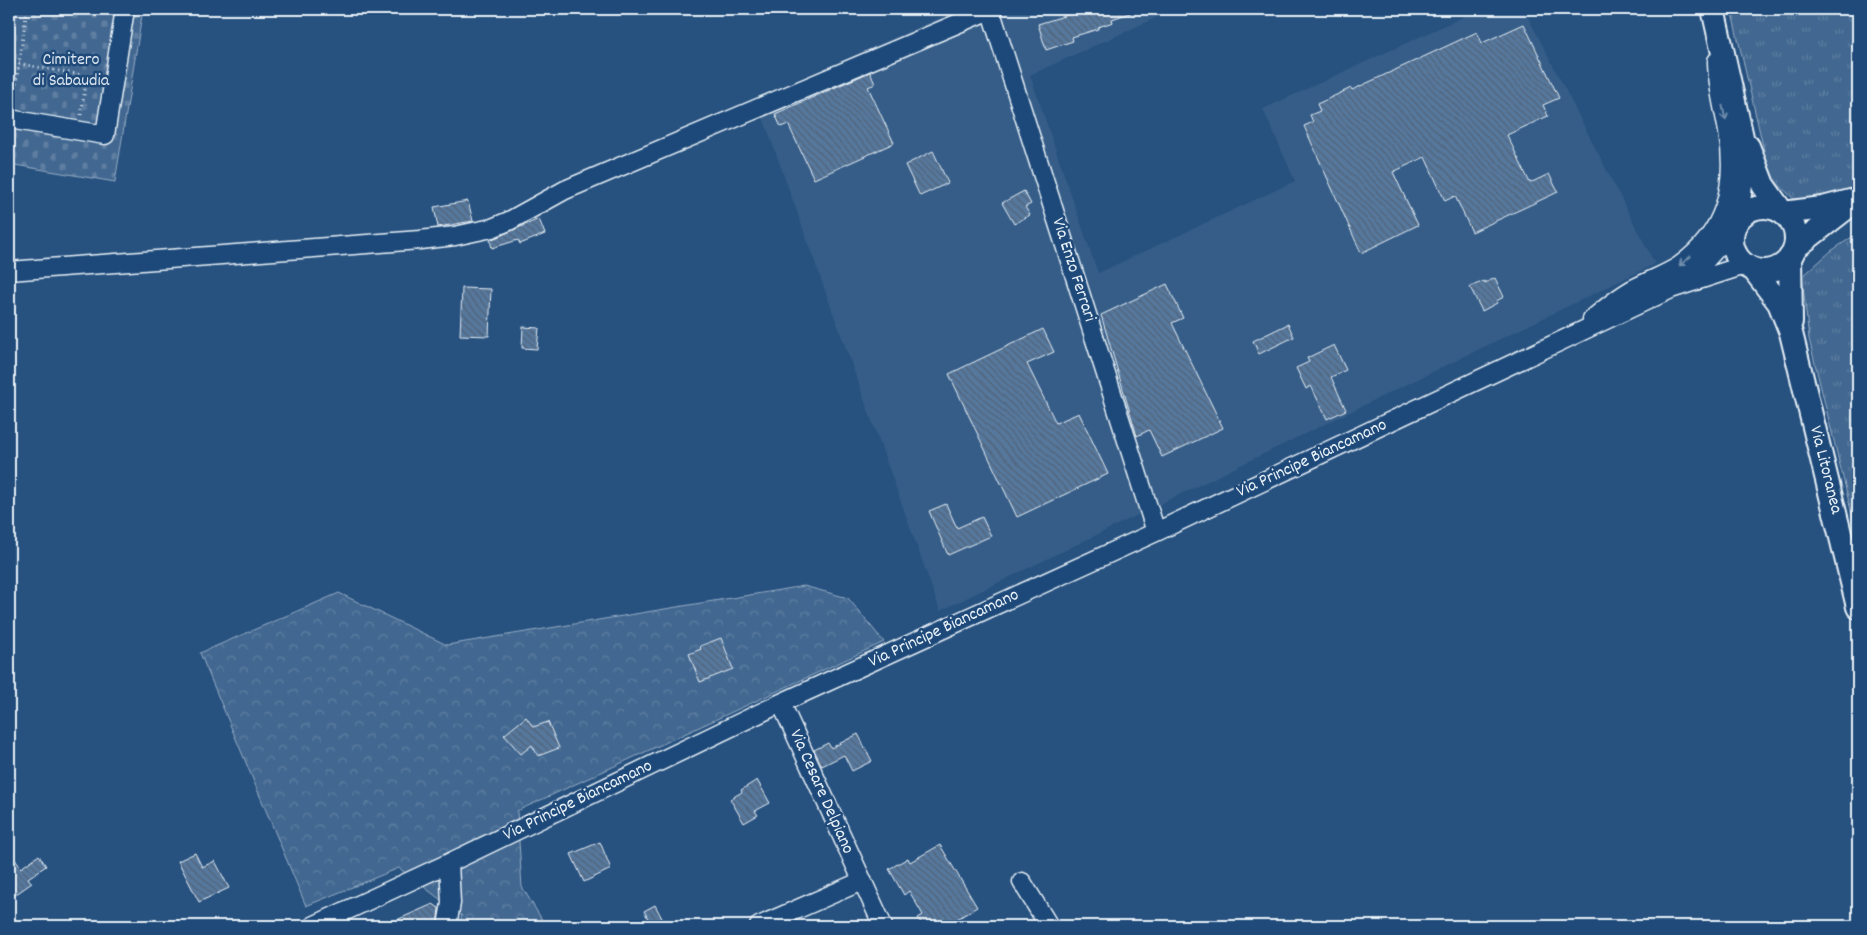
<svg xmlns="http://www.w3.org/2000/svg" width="1867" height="935" font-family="Dekko,sans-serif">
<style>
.built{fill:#355d88}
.grass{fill:url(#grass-tufts);stroke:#96acc4}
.forest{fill:url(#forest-crowns);stroke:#96acc4}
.cemetery{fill:url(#cemetery-stones);stroke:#96acc4}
.building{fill:url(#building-back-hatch);stroke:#e8f1f8}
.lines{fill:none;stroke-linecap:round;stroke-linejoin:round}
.minor-casing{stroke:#e8f1f8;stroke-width:21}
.major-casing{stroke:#e8f1f8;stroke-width:26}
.path{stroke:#e8f1f8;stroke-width:3;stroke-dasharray:1 4;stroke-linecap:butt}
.minor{stroke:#1f4a7a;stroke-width:18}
.major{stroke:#1f4a7a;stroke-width:22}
.oneway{stroke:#6f8dac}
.labels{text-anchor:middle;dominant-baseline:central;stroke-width:5;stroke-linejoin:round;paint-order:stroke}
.park-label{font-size:18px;fill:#d8e3ee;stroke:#1f4a7a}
.street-label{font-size:18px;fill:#e8f1f8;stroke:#1f4a7a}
</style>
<defs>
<pattern id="grass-tufts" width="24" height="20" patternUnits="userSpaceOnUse" patternTransform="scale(1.25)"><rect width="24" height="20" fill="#436891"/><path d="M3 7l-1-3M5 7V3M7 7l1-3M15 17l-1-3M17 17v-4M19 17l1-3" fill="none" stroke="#5e7ea1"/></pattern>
<pattern id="forest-crowns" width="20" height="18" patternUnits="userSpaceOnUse" patternTransform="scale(1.25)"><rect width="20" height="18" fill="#436891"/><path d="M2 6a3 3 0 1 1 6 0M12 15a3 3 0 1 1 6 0" fill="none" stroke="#5e7ea1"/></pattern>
<pattern id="cemetery-stones" width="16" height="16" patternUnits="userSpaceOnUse" patternTransform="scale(1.25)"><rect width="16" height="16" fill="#436891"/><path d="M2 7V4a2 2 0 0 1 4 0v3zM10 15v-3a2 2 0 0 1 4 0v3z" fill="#5e7ea1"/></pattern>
<pattern id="building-back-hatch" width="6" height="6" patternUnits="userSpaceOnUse" patternTransform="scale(1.25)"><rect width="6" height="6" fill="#57789d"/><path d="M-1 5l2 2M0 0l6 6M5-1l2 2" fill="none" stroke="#4f6278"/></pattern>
</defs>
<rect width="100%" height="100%" fill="#27517f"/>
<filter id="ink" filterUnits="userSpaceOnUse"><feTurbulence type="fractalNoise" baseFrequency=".02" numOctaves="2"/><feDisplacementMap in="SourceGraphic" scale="10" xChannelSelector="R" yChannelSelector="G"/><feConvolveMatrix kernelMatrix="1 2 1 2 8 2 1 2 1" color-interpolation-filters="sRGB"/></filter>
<g filter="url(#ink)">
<path class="built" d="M 960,9 L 1168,9 L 1169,12 L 1030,75 L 1098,273 L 1295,181 L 1263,109 L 1480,9 L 1524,9 L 1655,264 L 940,611 L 756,98 Z"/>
<path class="grass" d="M 1731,9 L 1858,9 L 1858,228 L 1849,196 L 1800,205 L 1770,176 Z
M 1858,233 L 1858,539 L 1809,339 L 1802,277 L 1831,251 Z"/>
<path class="forest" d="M 804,586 L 848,598 L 884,642 L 517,811 L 522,887 L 546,926 L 458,926 L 462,916 L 399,868 L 306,906 L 200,653 L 339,593 L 447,645 Z"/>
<path class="cemetery" d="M 9,9 L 143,9 L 115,182 L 9,164 Z"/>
<path class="building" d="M 1087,9 L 1135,9 L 1136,11 L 1112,19 L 1113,22 L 1098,27 L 1098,29 L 1072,37 L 1073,41 L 1046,50 L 1038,24 Z
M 1524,24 L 1559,98 L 1543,105 L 1548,116 L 1507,135 L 1530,183 L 1549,174 L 1558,192 L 1472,232 L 1455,196 L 1445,201 L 1425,157 L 1393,172 L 1418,225 L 1361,253 L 1304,126 L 1313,122 L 1310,115 L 1320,111 L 1317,104 L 1351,88 L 1352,90 L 1477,32 L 1482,43 Z
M 870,72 L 875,84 L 868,87 L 894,143 L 814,179 L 788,124 L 781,127 L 775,114 Z
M 933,151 L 948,183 L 920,196 L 905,165 Z
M 1024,191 L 1031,204 L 1025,207 L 1030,215 L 1014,224 L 1002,203 Z
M 468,201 L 473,221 L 438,227 L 434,207 Z
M 539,219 L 545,234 L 520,244 L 518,240 L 492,248 L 490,240 Z
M 1495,278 L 1504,297 L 1496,301 L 1497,303 L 1482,311 L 1470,287 L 1484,281 L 1485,283 Z
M 1167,284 L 1183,318 L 1172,323 L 1223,428 L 1162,457 L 1149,430 L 1137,436 L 1101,315 Z
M 462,288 L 491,289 L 489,336 L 460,335 Z
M 1288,324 L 1294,337 L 1259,354 L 1253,341 Z
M 523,327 L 539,328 L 537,349 L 522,348 Z
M 1043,329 L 1054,352 L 1027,364 L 1056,423 L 1079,413 L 1108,474 L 1017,517 L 949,374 Z
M 1334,345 L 1346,370 L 1331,377 L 1346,410 L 1327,419 L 1311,386 L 1306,389 L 1296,368 L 1309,362 L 1307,358 Z
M 946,504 L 957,528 L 982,517 L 991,536 L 948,555 L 929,511 Z
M 721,638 L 733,669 L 700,682 L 689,654 L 701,649 L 700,646 Z
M 526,717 L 533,727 L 548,722 L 559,748 L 538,756 L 532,745 L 521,754 L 504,735 Z
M 858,734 L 872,761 L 852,771 L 844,755 L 822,766 L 814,750 L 828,743 L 831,748 Z
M 757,780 L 770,803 L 755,811 L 758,815 L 744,823 L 730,799 L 742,792 L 741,790 Z
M 600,842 L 611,869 L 584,882 L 571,854 Z
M 940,845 L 977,907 L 946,926 L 923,926 L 918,918 L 923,915 L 909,891 L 904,895 L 889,869 L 908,858 L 910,862 Z
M 9,851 L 21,868 L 39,855 L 46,866 L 28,878 L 32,883 L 9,899 Z
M 195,853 L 202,867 L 215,861 L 229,888 L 199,902 L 178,861 Z
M 433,904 L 439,908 L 437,926 L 383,926 Z
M 655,905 L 666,926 L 652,926 L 644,911 Z"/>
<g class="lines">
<defs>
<path id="minor" d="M 990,9 L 1156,532
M 9,119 L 105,135 L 125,9
M 9,271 L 420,240 L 455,236 L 492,228 L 509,221 L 565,190 L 992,9
M 1679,283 L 1705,261 L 1733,230
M 1592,319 C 1606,308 1619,296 1635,288 C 1650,280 1665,275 1679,266 C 1726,233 1737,186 1728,132 C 1724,108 1717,85 1717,61
M 781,703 L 883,926
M 1022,882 L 1049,926
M 313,926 L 449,863 L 781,703 L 1156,532 L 1671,289 L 1745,265
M 447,926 L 451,903 L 449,863
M 759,926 L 862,881"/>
<path id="major" d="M 1713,9 L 1742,137 L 1743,167 L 1737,220
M 1748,146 L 1763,185 L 1783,213 L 1823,208 L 1858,199
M1732 239a32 32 0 1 1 64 0a32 32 0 1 1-64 0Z
M 1795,248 L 1849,206
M 1790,257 L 1791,322
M 1754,270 L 1779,303 L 1791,333 L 1858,607"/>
</defs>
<use href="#minor" class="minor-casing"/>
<use href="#major" class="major-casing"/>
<path class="path" d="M 9,62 L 99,78
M 13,104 L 27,9
M 81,115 L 87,76"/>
<use href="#minor" class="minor"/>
<use href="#major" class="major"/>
</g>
<defs><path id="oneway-shaft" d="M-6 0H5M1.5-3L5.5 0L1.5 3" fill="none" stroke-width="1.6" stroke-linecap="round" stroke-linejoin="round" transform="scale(1.25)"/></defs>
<g class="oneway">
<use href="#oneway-shaft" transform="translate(1724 113) rotate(78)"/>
<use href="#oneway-shaft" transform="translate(1685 261) rotate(141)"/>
</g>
</g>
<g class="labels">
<g class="park-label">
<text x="71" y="60">Cimitero<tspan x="71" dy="21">di Sabaudia</tspan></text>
</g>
<g class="street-label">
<text transform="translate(1073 270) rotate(72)">Via Enzo Ferrari</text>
<text transform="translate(1312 459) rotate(-25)">Via Principe Biancamano</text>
<text transform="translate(1825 470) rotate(76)">Via Litoranea</text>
<text transform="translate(944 629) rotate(-25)">Via Principe Biancamano</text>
<text transform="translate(821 792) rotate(66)">Via Cesare Delpiano</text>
<text transform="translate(578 801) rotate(-26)">Via Principe Biancamano</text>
</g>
</g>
<rect width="1867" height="935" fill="none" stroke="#1f4a7a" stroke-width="30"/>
<rect x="15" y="15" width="1837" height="905" fill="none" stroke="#e8f1f8" stroke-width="2" filter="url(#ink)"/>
</svg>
